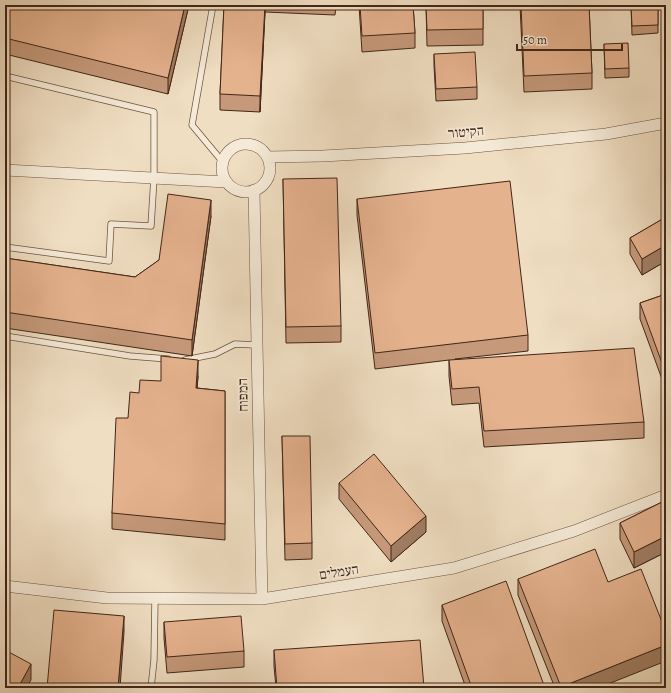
<svg xmlns="http://www.w3.org/2000/svg" width="671" height="693" font-family="Alegreya,'Frank Ruhl Libre',serif">
<style>
.lines{fill:none;stroke-linecap:round;stroke-linejoin:round}
.lane-casing{stroke:#6e5442;stroke-width:7}
.street-casing{stroke:#6e5442;stroke-width:12}
.lane{stroke:#f5ead7;stroke-width:5.5}
.street{stroke:#f5ead7;stroke-width:11}
.wall{fill:#c5997a;stroke:#422617}
.shaded-wall{fill:#a07d63;stroke:#422617}
.building{fill:#e5b28e;stroke:#422617}
.labels{text-anchor:middle;dominant-baseline:central;stroke-width:3.5;stroke-linejoin:round;paint-order:stroke}
.street-label{font-size:14px;fill:#422617;stroke:#f5ead7}
</style>
<rect width="100%" height="100%" fill="#f0dec2"/>
<filter id="stains"><feTurbulence type="fractalNoise" baseFrequency=".005" numOctaves="4"/><feColorMatrix values="0 0 0 0 .2 0 0 0 0 .09 0 0 0 0 .02 0 0 0 .5 -.17"/></filter>
<radialGradient id="worn" r=".72"><stop offset=".6" stop-color="#630" stop-opacity="0"/><stop offset="1" stop-color="#630" stop-opacity=".3"/></radialGradient>
<g class="lines">
<defs>
<path id="lane" d="M 213,5 L 192,125 L 222,161
M 5,76 L 154,112 L 154,178 L 151,226 L 111,224 L 109,261 L 5,247
M 5,336 L 130,356 L 168,359
M 185,360 L 215,354 L 235,344 L 257,345
M 151,688 L 154,660 L 155,599"/>
<path id="street" d="M222 168a24 24 0 1 1 48 0a24 24 0 1 1-48 0Z
M 267,157 L 323,156 L 465,148 L 606,134 L 666,123
M 5,170 L 226,182
M 254,190 L 262,599
M 5,586 L 107,598 L 262,599 L 454,568 L 574,531 L 666,495"/>
</defs>
<use href="#lane" class="lane-casing"/>
<use href="#street" class="street-casing"/>
<use href="#lane" class="lane"/>
<use href="#street" class="street"/>
</g>
<path class="wall" d="M 5,5 L 189,5 L 168,94 L 5,54 Z
M 224,5 L 336,5 L 335,15 L 265,12 L 260,112 L 220,110 L 220,94 Z
M 359,5 L 413,5 L 415,33 L 415,48 L 362,52 Z
M 426,5 L 483,5 L 483,45 L 427,46 Z
M 520,5 L 589,5 L 592,73 L 592,89 L 524,92 Z
M 631,5 L 658,5 L 658,33 L 632,35 Z
M 604,44 L 629,68 L 629,77 L 605,78 Z
M 434,54 L 477,87 L 477,99 L 436,101 L 434,66 Z
M 283,179 L 341,326 L 341,342 L 286,343 Z
M 357,199 L 528,335 L 528,351 L 455,359 L 644,422 L 644,438 L 484,447 L 479,403 L 452,405 L 449,376 L 449,360 L 375,369 L 357,215 Z
M 211,216 L 192,356 L 5,328 L 5,258 L 135,277 L 159,260 Z
M 666,217 L 666,261 L 642,275 L 630,254 L 630,238 Z
M 666,294 L 666,390 L 640,319 L 640,303 Z
M 198,376 L 197,388 L 225,391 L 225,540 L 112,529 L 112,513 L 128,418 L 139,393 Z
M 282,436 L 312,543 L 312,559 L 285,560 Z
M 339,483 L 426,532 L 391,562 L 339,499 Z
M 666,500 L 666,552 L 634,568 L 620,539 L 620,523 Z
M 518,579 L 608,582 L 598,688 L 555,688 L 518,595 Z
M 442,605 L 545,688 L 466,688 L 442,621 Z
M 164,622 L 244,651 L 244,667 L 167,673 L 164,638 Z
M 274,650 L 424,688 L 276,688 L 274,666 Z"/>
<path class="shaded-wall" d="M 185,5 L 189,5 L 168,94 L 168,78 Z
M 265,5 L 265,12 L 260,112 L 260,96 Z
M 211,200 L 211,216 L 192,356 L 192,340 Z
M 666,245 L 666,261 L 642,275 L 642,259 Z
M 198,360 L 198,376 L 196,404 L 196,388 Z
M 426,516 L 426,532 L 391,562 L 391,546 Z
M 666,536 L 666,552 L 634,568 L 634,552 Z
M 124,616 L 124,632 L 120,688 L 118,688 Z
M 666,645 L 666,661 L 598,688 L 561,688 L 561,687 Z
M 31,664 L 31,680 L 26,688 L 18,688 Z"/>
<path class="building" d="M 5,5 L 185,5 L 168,78 L 5,38 Z
M 224,5 L 265,5 L 260,96 L 220,94 Z
M 360,5 L 413,5 L 415,33 L 362,36 Z
M 426,5 L 483,5 L 483,29 L 427,30 Z
M 521,5 L 589,5 L 592,73 L 524,76 Z
M 631,5 L 658,5 L 658,25 L 632,26 Z
M 628,43 L 629,68 L 605,69 L 604,44 Z
M 475,52 L 477,87 L 436,89 L 434,54 Z
M 337,178 L 341,326 L 286,327 L 283,179 Z
M 510,181 L 528,335 L 375,353 L 357,199 Z
M 168,194 L 211,200 L 192,340 L 5,312 L 5,258 L 135,277 L 159,260 Z
M 666,217 L 666,245 L 642,259 L 630,238 Z
M 666,294 L 666,374 L 640,303 Z
M 634,348 L 644,422 L 484,431 L 479,387 L 452,389 L 449,360 Z
M 161,356 L 198,360 L 196,388 L 225,391 L 225,524 L 112,513 L 116,418 L 128,418 L 130,392 L 139,393 L 140,380 L 161,381 Z
M 282,436 L 310,436 L 312,543 L 285,544 Z
M 374,454 L 426,516 L 391,546 L 339,483 Z
M 666,500 L 666,536 L 634,552 L 620,523 Z
M 595,549 L 608,582 L 641,569 L 666,632 L 666,645 L 561,687 L 518,579 Z
M 506,581 L 545,688 L 472,688 L 442,605 Z
M 54,610 L 124,616 L 118,688 L 47,688 Z
M 241,616 L 244,651 L 167,657 L 164,622 Z
M 420,640 L 424,688 L 277,688 L 274,650 Z
M 5,650 L 31,664 L 18,688 L 5,688 Z"/>
<g class="labels">
<g class="street-label">
<text transform="translate(466 132) rotate(-5)">הקיטור</text>
<text transform="translate(243 395) rotate(-91)">המפוח</text>
<text transform="translate(339 572) rotate(-9)">העמלים</text>
</g>
</g>
<rect width="671" height="693" fill="none" stroke="#f0dec2" stroke-width="20"/>
<rect x="6" y="6" width="659" height="681" fill="none" stroke="#422617" stroke-width="2"/>
<rect x="10" y="10" width="651" height="673" fill="none" stroke="#422617"/>
<path d="M517 44v6h105v-6" fill="none" stroke="#422617" stroke-width="2"/>
<text x="523" y="44" font-size="12" fill="#422617" stroke="#f5ead7" stroke-width="3" paint-order="stroke">50 m</text>
<rect width="100%" height="100%" filter="url(#stains)"/>
<rect width="100%" height="100%" fill="url(#worn)"/>
</svg>
